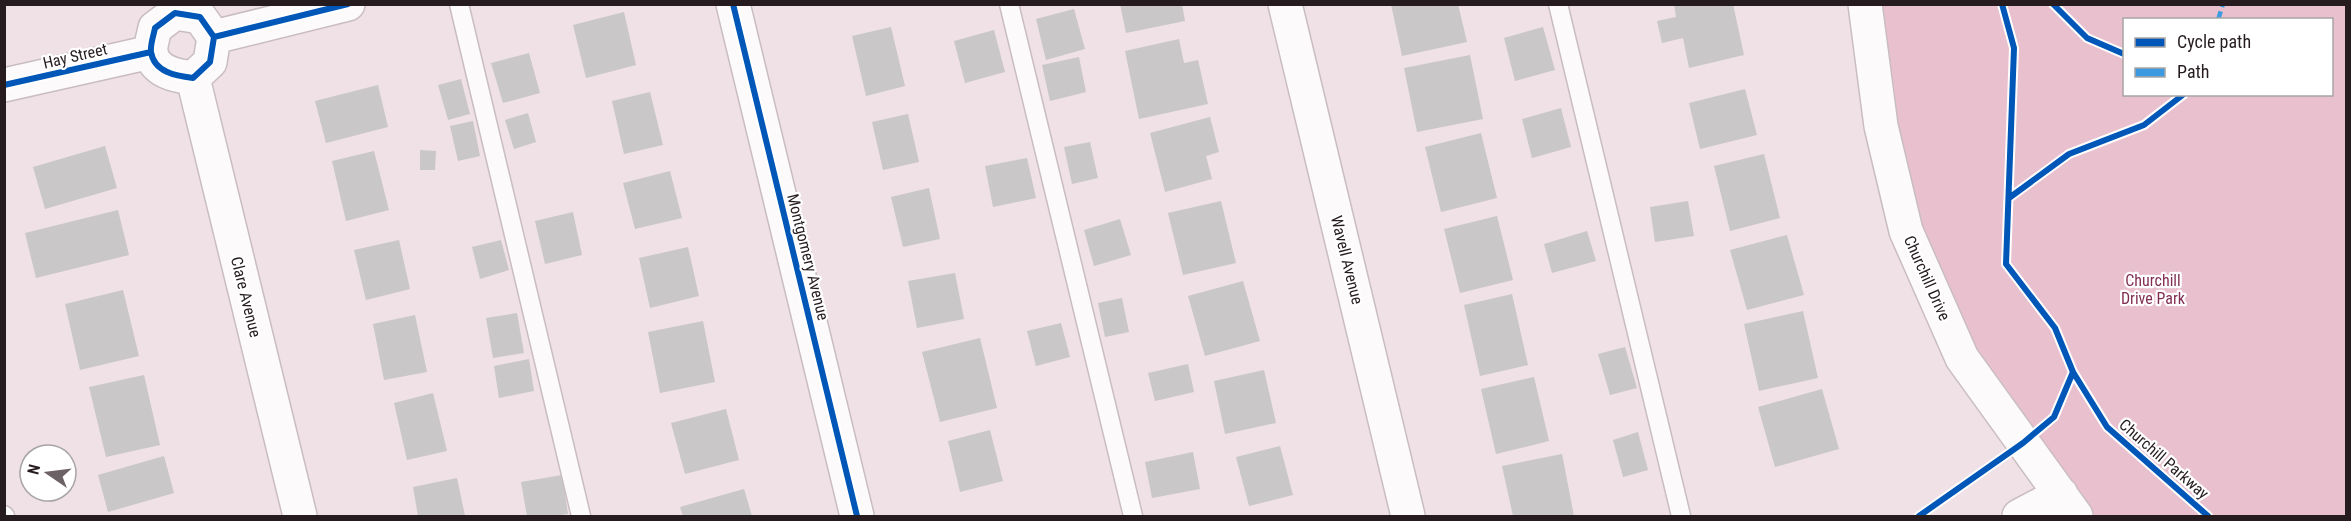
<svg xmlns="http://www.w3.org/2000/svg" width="2351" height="521" font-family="'Roboto Condensed',sans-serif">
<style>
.green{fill:#e9c0cd;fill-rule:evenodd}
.building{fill:#c9c7c7}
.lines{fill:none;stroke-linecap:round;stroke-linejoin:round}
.service-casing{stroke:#c9bdc1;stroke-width:21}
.minor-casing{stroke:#c9bdc1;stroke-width:36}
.service{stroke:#fdfafb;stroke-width:18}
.minor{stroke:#fdfafb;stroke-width:33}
.quiet{stroke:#3c9be0;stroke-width:4.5;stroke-dasharray:9 4.5;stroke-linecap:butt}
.cycleway-casing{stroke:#fff;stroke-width:10}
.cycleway{stroke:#0057b8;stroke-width:6}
.labels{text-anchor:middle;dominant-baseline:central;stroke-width:4.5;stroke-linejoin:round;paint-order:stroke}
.street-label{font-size:16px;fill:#261c1f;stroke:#fff}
.park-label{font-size:16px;fill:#812e52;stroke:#fff}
</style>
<rect width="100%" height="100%" fill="#efe1e5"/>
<path class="green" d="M 1865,5 L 2346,5 L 2346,516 L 2076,516 L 2061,494 L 1906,231 ZM 2124,20 L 2332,20 L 2332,94 L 2124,94 Z"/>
<path class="building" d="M 1120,4 L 1182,4 L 1185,21 L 1126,33 Z
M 1391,4 L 1458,4 L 1467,42 L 1402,56 Z
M 1674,4 L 1733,4 L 1744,55 L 1689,68 L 1683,38 L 1662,43 L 1657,21 L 1676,17 Z
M 1074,9 L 1085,49 L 1046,60 L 1036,19 Z
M 624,12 L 636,65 L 586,78 L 573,25 Z
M 891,27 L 905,86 L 866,96 L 852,36 Z
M 1543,27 L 1555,70 L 1515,81 L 1504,38 Z
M 994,30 L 1005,72 L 965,83 L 954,41 Z
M 1179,39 L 1184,63 L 1198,60 L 1208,104 L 1139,119 L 1125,51 Z
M 529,53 L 540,93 L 503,103 L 491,63 Z
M 1470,55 L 1483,119 L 1417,132 L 1404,68 Z
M 1079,57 L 1086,92 L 1050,101 L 1042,65 Z
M 461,79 L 470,114 L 448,120 L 438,85 Z
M 378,85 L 388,127 L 326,143 L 315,101 Z
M 1745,89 L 1757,135 L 1700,149 L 1689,103 Z
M 650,92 L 663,145 L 624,154 L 612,101 Z
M 1561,108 L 1571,147 L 1532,158 L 1522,119 Z
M 528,113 L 536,142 L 514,149 L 505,120 Z
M 908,114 L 919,162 L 883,170 L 872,122 Z
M 1210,117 L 1219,152 L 1206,156 L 1212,179 L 1165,192 L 1150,133 Z
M 473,121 L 480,156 L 458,161 L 450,126 Z
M 1481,133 L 1497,198 L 1441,212 L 1425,147 Z
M 1090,142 L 1098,178 L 1072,184 L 1064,147 Z
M 105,146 L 117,188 L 45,209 L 33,167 Z
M 420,150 L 436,151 L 435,170 L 420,170 Z
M 374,151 L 389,210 L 346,221 L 332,161 Z
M 1764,154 L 1780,218 L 1730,231 L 1714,166 Z
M 1027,158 L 1036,198 L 993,207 L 985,166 Z
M 670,171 L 682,218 L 635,229 L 623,183 Z
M 929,188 L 940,239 L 903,247 L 891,197 Z
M 1221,201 L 1236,263 L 1183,275 L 1168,213 Z
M 1688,201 L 1694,236 L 1655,242 L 1650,207 Z
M 118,210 L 129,255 L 36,278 L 25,233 Z
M 573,212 L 582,255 L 545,264 L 535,221 Z
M 1497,216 L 1513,280 L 1460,293 L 1444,229 Z
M 1120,219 L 1131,255 L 1094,266 L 1084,230 Z
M 1587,231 L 1596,261 L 1552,273 L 1544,244 Z
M 1787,235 L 1804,295 L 1747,310 L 1730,250 Z
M 399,240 L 410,289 L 366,300 L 354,250 Z
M 501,240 L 509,270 L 480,279 L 472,247 Z
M 688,247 L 699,296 L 650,308 L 639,258 Z
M 955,273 L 964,319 L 917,328 L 908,281 Z
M 1243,281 L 1260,341 L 1205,356 L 1188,296 Z
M 123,290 L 139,356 L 80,370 L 65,304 Z
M 1512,294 L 1528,365 L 1480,376 L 1464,305 Z
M 1122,298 L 1129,332 L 1105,337 L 1098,303 Z
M 1803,311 L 1818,378 L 1759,391 L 1744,324 Z
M 517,313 L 524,353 L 493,358 L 486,318 Z
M 415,315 L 427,372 L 384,380 L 373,324 Z
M 703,321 L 715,382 L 660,393 L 648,332 Z
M 1061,323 L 1070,357 L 1036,366 L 1027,331 Z
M 980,338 L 997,408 L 940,422 L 922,352 Z
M 1625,347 L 1637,388 L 1610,395 L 1598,354 Z
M 529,359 L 534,391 L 499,398 L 494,366 Z
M 1188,364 L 1194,392 L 1155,401 L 1148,373 Z
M 1264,370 L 1276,423 L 1225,434 L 1214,381 Z
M 144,375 L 160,445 L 106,457 L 89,387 Z
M 1534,377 L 1549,441 L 1496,454 L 1481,389 Z
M 1822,389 L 1839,449 L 1775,467 L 1758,407 Z
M 433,393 L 447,451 L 407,460 L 394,403 Z
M 726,409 L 739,460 L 685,474 L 671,423 Z
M 990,430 L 1003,481 L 960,492 L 948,441 Z
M 1638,432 L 1648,470 L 1623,477 L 1613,440 Z
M 1280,446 L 1293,495 L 1249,506 L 1236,457 Z
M 1193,452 L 1200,489 L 1152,498 L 1145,462 Z
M 1562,454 L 1574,516 L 1513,516 L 1502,466 Z
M 164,456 L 174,493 L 108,512 L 98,475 Z
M 562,475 L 568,514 L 552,516 L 527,516 L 521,482 Z
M 457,478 L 465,516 L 418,516 L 413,487 Z
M 744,489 L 752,516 L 683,516 L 680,507 Z"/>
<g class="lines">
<defs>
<path id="service" d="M 459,4 L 581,516
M 1009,4 L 1133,516
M 1558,4 L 1681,516
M 4,515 L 5,516"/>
<path id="minor" d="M 733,4 L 857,516
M 1285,4 L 1408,516
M 1865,4 L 1881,126 L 1906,231 L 1962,358 L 2076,516
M 175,13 L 200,17 L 214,37 L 210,62 L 193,78 C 176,76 154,72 151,52 C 150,45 154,34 155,28 Z
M 214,37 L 348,4
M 193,78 L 300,516
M 4,85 L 151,52
M 2019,516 L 2061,494"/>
</defs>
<use href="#service" class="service-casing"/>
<use href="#minor" class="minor-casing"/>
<use href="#service" class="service"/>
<use href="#minor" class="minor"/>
<path class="quiet" d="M 2218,20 L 2223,4"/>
<defs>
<path id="cycleway" d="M 733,4 L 857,516
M 2002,4 L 2014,48 L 2006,264 L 2055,328 L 2073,372 L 2107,427 L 2208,516
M 2053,4 L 2087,38 L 2124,54
M 175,13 L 200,17 L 214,37 L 210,62 L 193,78 C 176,76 154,72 151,52 C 150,45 154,34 155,28 Z
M 214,37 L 348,4
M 4,85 L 151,52
M 2009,198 L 2069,154 L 2144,125 L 2184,94
M 1919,516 L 2023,443 L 2054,417 L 2073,372"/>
</defs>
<use href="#cycleway" class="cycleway-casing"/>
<use href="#cycleway" class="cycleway"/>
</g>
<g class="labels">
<g class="street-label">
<text transform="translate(75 56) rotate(-13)">Hay Street</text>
<text transform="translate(808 257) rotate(76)">Montgomery Avenue</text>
<text transform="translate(1347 260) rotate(76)">Wavell Avenue</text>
<text transform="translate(1927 278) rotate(66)">Churchill Drive</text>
<text transform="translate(246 297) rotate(76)">Clare Avenue</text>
<text transform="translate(2164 459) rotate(41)">Churchill Parkway</text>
</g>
<g class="park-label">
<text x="2153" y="280">Churchill<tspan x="2153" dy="18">Drive Park</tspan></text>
</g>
</g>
<rect width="2351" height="521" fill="none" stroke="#261c1f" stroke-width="12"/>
<rect x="2123" y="18" width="210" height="78" fill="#ffffff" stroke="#a8a4a5" stroke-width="1.5"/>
<rect x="2135" y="38" width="30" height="9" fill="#0057b8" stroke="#a8a4a5" stroke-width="1.5"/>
<text x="2177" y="48" font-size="18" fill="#261c1f">Cycle path</text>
<rect x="2135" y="68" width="30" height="9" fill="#3c9be0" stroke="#a8a4a5" stroke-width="1.5"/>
<text x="2177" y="78" font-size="18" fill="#261c1f">Path</text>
<g transform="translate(48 473) rotate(284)"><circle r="28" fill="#ffffff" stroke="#a8a4a5" stroke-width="1.5"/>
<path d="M0-4.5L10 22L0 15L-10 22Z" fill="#6c6164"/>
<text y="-9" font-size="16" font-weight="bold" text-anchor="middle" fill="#261c1f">N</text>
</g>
</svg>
